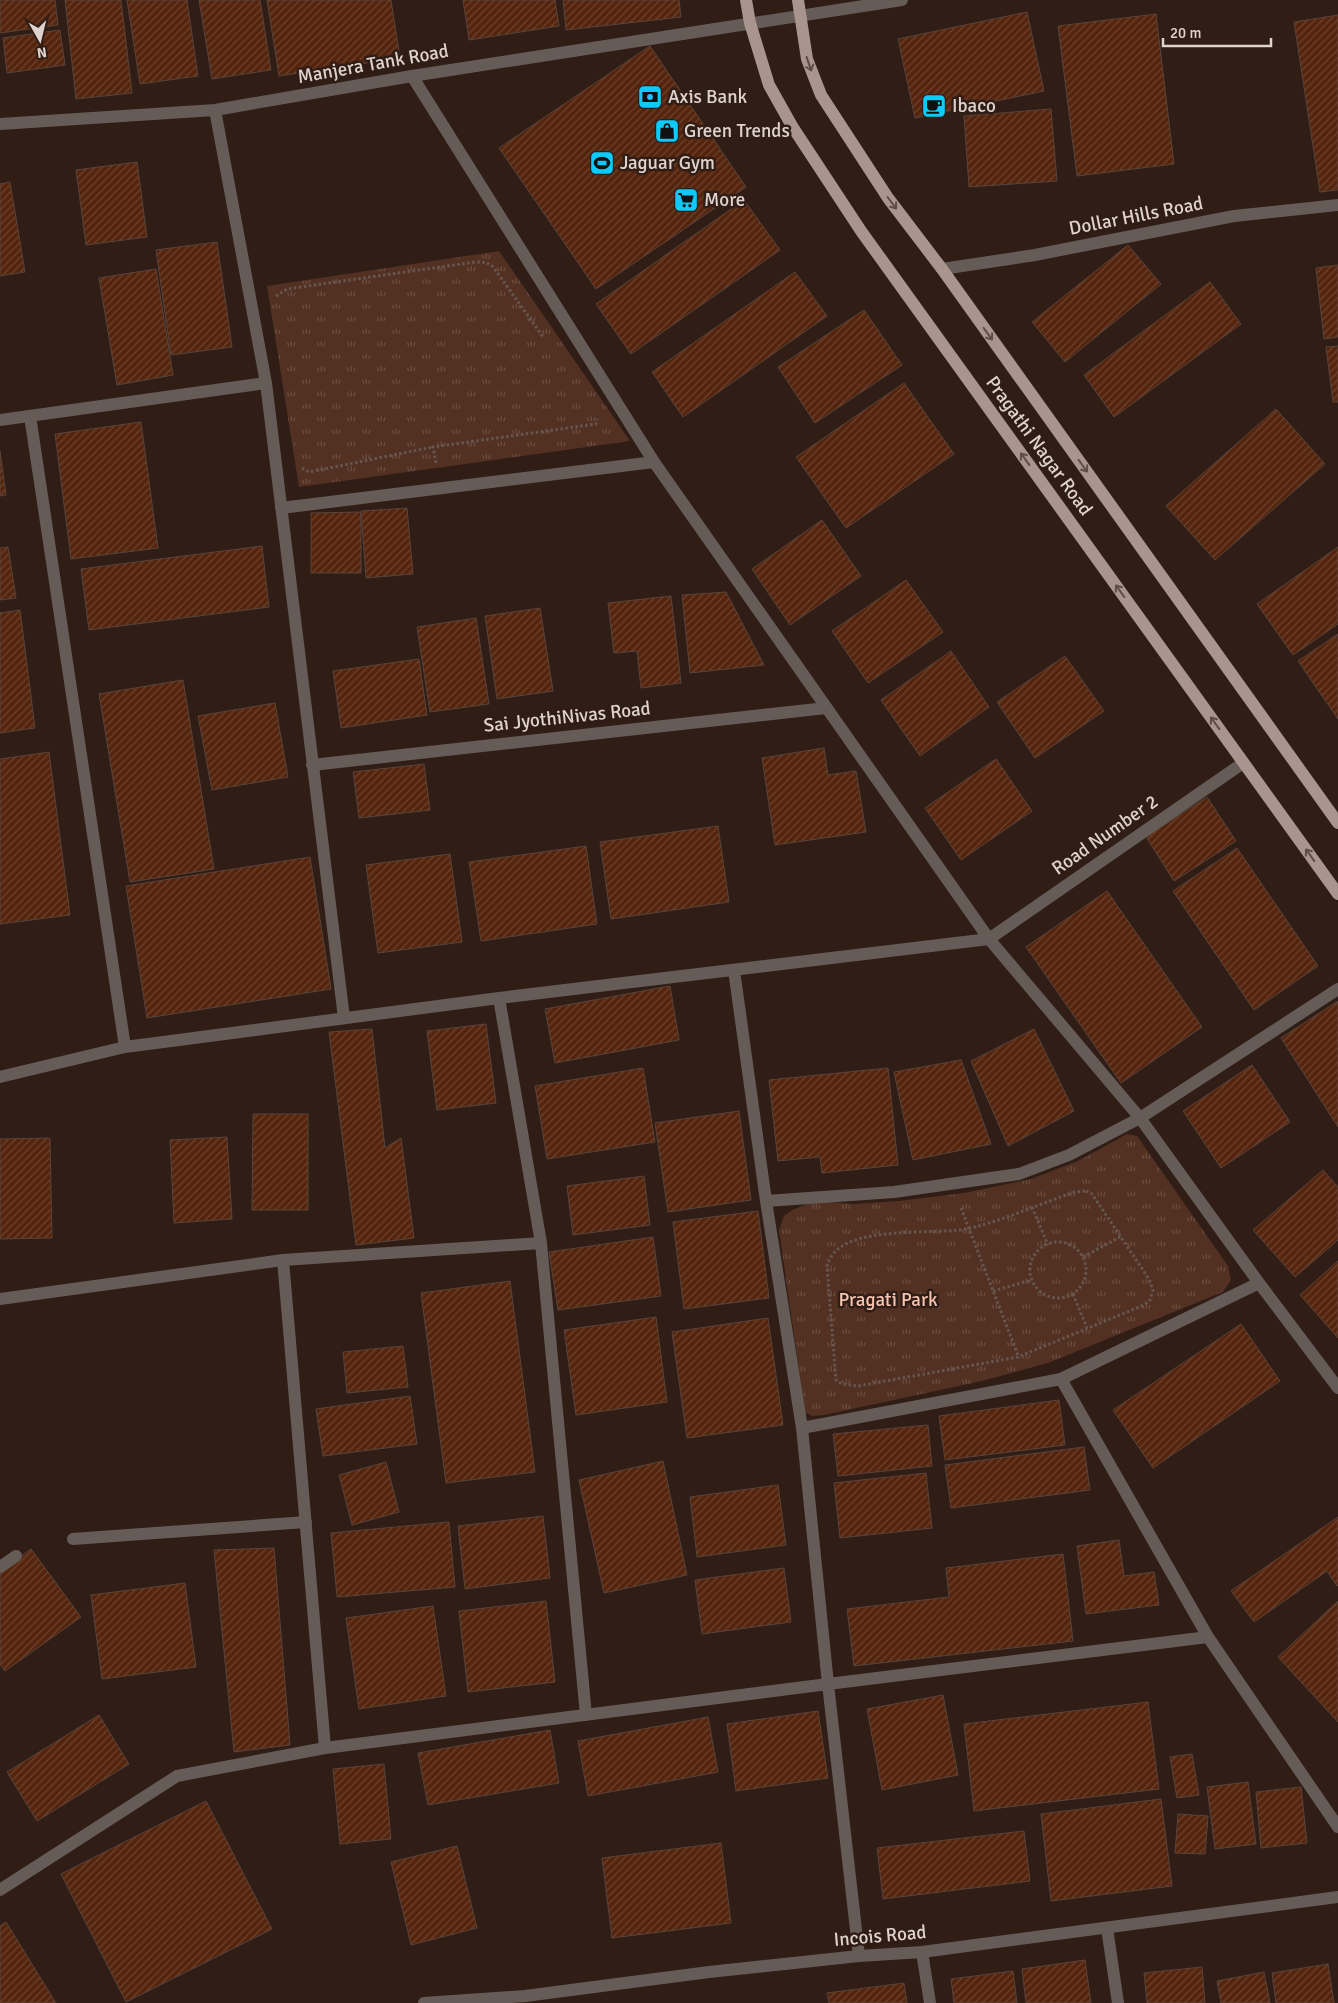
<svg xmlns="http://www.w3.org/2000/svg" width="1338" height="2003" font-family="Signika,sans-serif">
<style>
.grass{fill:url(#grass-tufts)}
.building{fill:url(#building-hatch);stroke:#58443c}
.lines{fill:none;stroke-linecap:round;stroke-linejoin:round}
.path{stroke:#66564f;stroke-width:3;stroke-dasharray:2.5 2.5;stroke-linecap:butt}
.minor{stroke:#655c58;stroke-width:12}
.major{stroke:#a9958d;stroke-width:12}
.oneway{stroke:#604d46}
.labels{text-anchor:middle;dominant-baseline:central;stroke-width:5;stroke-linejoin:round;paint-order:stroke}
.street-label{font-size:19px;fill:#e0d3ce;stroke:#2f1d16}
.poi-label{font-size:19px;fill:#e0d3ce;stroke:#2f1d16;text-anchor:start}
.park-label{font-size:19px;fill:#f8c5b0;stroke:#2f1d16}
</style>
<defs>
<pattern id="grass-tufts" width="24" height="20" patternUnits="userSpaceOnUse" patternTransform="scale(1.25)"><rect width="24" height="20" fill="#533122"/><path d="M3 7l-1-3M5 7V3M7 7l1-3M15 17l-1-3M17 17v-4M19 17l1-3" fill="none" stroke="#6b4e41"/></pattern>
<pattern id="building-hatch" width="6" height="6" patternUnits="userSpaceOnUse" patternTransform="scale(1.25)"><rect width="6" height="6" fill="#55240d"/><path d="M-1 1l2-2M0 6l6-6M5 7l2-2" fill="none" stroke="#6d432f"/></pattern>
</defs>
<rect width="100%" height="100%" fill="#2f1d16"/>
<path class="grass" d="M 499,251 L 630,441 L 299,487 L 267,286 Z
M 1127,1134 L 1137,1136 L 1228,1266 L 1231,1280 L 1223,1292 L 1048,1363 L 982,1381 L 824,1415 L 812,1416 L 805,1412 L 779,1230 L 784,1216 L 792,1210 L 815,1201 L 854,1204 L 898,1201 L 964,1193 L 1031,1179 L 1078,1161 Z"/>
<path class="building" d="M 0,0 L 55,0 L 58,25 L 0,33 Z
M 65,0 L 121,0 L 132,93 L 76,99 Z
M 127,0 L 187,0 L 198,76 L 140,84 Z
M 199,0 L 260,0 L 271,70 L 212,79 Z
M 267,0 L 391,0 L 400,58 L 279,76 Z
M 463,0 L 555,0 L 559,26 L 469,40 Z
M 563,0 L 679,0 L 681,17 L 566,30 Z
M 1027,12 L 1044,91 L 915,118 L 898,39 Z
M 1156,14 L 1174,164 L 1077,176 L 1058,26 Z
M 1338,15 L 1338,190 L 1320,192 L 1294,22 Z
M 60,30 L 65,65 L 7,73 L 3,38 Z
M 650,46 L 746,187 L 596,289 L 499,148 Z
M 1051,109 L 1057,181 L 969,187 L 964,116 Z
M 137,162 L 147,237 L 86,245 L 76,170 Z
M 10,182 L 25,272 L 0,276 L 0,184 Z
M 744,200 L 780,250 L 631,354 L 596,304 Z
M 217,242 L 232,347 L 171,355 L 156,250 Z
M 1128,245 L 1161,284 L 1065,362 L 1032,322 Z
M 1338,265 L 1338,337 L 1324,339 L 1316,268 Z
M 156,269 L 173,375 L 117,385 L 99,278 Z
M 795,272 L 827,316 L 683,417 L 652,372 Z
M 1210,282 L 1241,324 L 1114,417 L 1084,375 Z
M 864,310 L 902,365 L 815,423 L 778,367 Z
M 1338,346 L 1338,402 L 1333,402 L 1326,347 Z
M 904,383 L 954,454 L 846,528 L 796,457 Z
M 1276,409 L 1325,464 L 1215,560 L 1166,506 Z
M 141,422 L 158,548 L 71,559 L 55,434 Z
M 0,451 L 6,495 L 0,496 Z
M 407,508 L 413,574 L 366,578 L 361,511 Z
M 361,512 L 361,573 L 311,573 L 311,513 Z
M 822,520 L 861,576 L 790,625 L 752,569 Z
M 262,546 L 269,607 L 89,630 L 81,569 Z
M 8,547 L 16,598 L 0,600 L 0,548 Z
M 1338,547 L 1338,624 L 1293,655 L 1257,604 Z
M 906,580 L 943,632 L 868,683 L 832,631 Z
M 726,592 L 764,665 L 690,673 L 682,595 Z
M 671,596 L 681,683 L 641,688 L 637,651 L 614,653 L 608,603 Z
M 540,608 L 553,691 L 497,699 L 485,616 Z
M 20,610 L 35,728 L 0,733 L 0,613 Z
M 476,618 L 489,704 L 430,712 L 417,627 Z
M 1338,634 L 1338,719 L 1298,661 Z
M 951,651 L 989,707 L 920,756 L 881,700 Z
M 1065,656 L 1104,711 L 1035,758 L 997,702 Z
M 419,659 L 427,715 L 341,728 L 333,671 Z
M 183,680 L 214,869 L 130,882 L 99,694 Z
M 275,703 L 288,777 L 212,790 L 198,716 Z
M 824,748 L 828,775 L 856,771 L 866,832 L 775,845 L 762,758 Z
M 49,752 L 70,915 L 0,924 L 0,759 Z
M 996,759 L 1032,811 L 961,860 L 925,808 Z
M 424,764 L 430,810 L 359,818 L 353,772 Z
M 1207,797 L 1236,841 L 1174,881 L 1146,837 Z
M 718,826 L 729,902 L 611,919 L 600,842 Z
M 586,846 L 597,924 L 481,941 L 469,862 Z
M 1237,848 L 1318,966 L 1254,1010 L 1173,891 Z
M 450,854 L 462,942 L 378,953 L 366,865 Z
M 310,857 L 331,989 L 147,1018 L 126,886 Z
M 1107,891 L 1202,1027 L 1121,1083 L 1026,947 Z
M 670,986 L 679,1040 L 555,1063 L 545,1009 Z
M 1338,1001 L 1338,1127 L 1281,1038 Z
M 486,1024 L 496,1103 L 437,1110 L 427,1031 Z
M 372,1029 L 385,1148 L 401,1138 L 414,1238 L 356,1245 L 329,1032 Z
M 1034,1029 L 1074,1111 L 1008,1146 L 971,1061 Z
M 961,1060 L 991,1144 L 913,1160 L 894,1072 Z
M 1252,1065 L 1290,1122 L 1221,1168 L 1183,1111 Z
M 643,1068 L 655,1142 L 547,1159 L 535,1086 Z
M 888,1068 L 898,1165 L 822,1173 L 820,1157 L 778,1161 L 769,1080 Z
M 739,1111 L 751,1200 L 668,1212 L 655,1123 Z
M 253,1114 L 308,1114 L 308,1210 L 252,1210 Z
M 227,1137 L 232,1219 L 174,1223 L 170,1140 Z
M 50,1138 L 52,1238 L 0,1239 L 0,1139 Z
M 1323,1170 L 1338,1187 L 1338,1240 L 1295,1277 L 1253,1230 Z
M 644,1176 L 650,1225 L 573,1235 L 567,1186 Z
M 758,1211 L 769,1298 L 684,1309 L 673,1222 Z
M 653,1237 L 661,1296 L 558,1310 L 549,1252 Z
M 1338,1261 L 1338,1338 L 1300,1295 Z
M 510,1281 L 535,1472 L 446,1483 L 421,1293 Z
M 656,1317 L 667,1402 L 576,1415 L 564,1330 Z
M 768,1318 L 783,1425 L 687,1438 L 672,1332 Z
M 1241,1324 L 1280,1381 L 1153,1468 L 1113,1410 Z
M 403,1346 L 408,1387 L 347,1393 L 343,1352 Z
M 410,1396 L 417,1444 L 323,1456 L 316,1409 Z
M 1059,1400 L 1065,1445 L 945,1460 L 939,1416 Z
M 928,1425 L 932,1466 L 838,1476 L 833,1434 Z
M 1084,1447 L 1090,1490 L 951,1508 L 945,1465 Z
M 663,1461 L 687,1575 L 604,1593 L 579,1480 Z
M 386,1462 L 399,1512 L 352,1525 L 339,1475 Z
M 926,1473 L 932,1528 L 840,1538 L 834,1483 Z
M 778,1485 L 786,1545 L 697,1557 L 690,1497 Z
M 543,1516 L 550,1578 L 465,1589 L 458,1526 Z
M 1338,1517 L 1338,1585 L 1337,1586 L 1327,1571 L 1254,1622 L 1231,1591 Z
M 449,1522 L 455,1587 L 337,1597 L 331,1533 Z
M 1119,1540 L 1124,1576 L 1154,1572 L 1159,1605 L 1086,1614 L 1077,1546 Z
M 274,1548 L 290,1745 L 234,1752 L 214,1550 Z
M 31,1549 L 81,1617 L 5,1671 L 0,1664 L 0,1572 Z
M 1063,1554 L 1073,1641 L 854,1666 L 847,1609 L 949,1597 L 946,1568 Z
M 784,1568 L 791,1622 L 702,1634 L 695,1580 Z
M 185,1583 L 196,1667 L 102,1679 L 91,1595 Z
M 546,1601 L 555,1682 L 468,1692 L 459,1611 Z
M 1338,1601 L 1338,1722 L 1278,1657 Z
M 433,1606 L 446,1696 L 359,1709 L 346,1618 Z
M 943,1695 L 958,1775 L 882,1790 L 867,1709 Z
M 1148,1702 L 1159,1789 L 974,1811 L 964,1724 Z
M 818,1711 L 828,1778 L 736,1791 L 727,1724 Z
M 99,1715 L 129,1764 L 37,1821 L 7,1772 Z
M 708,1717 L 718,1772 L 588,1796 L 578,1741 Z
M 550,1730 L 559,1783 L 428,1805 L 418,1753 Z
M 1192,1754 L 1199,1795 L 1177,1798 L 1170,1757 Z
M 384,1764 L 391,1839 L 340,1844 L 333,1769 Z
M 1248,1782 L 1256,1844 L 1215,1849 L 1207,1787 Z
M 1301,1787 L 1307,1843 L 1261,1848 L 1256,1792 Z
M 1161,1799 L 1172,1886 L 1051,1901 L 1041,1814 Z
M 206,1801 L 272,1929 L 126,2002 L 61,1874 Z
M 1178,1814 L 1208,1816 L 1205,1854 L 1175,1853 Z
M 1024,1831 L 1030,1881 L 883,1899 L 877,1848 Z
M 721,1843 L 731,1923 L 612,1938 L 602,1858 Z
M 457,1846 L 477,1928 L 411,1945 L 391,1862 Z
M 6,1922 L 56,2003 L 0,2003 L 0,1926 Z
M 1085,1960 L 1091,2003 L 1026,2003 L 1022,1969 Z
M 1328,1964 L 1334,2003 L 1276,2003 L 1272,1973 Z
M 1202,1967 L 1205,2003 L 1147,2003 L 1144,1973 Z
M 1013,1971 L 1017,2003 L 954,2003 L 951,1979 Z
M 1264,1972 L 1270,2003 L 1221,2003 L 1217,1981 Z
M 904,1983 L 907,2003 L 829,2003 L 827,1993 Z"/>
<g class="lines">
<path class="path" d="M 276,296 L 287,289 L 475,262 C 483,262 489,262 494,268 L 543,337
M 436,463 L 433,447 L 596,424 L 597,419
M 302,468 L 309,472 L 433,447
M 1086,1191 L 1092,1194 L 1149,1279 L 1153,1290 L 1150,1300 L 1144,1305 L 1018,1357 L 858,1386 L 842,1384 L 836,1380 L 827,1266 C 838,1221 937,1237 971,1228 C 1004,1220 1042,1203 1075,1192 Z
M 1032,1207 L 1048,1245
M 961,1208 L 1019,1358
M1030 1270a28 28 0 1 1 56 0a28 28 0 1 1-56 0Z
M 1083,1257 L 1120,1237
M 993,1291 L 1032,1280
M 1073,1294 L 1087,1328"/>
<path class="minor" d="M 412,76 L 654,462 L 989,939 L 1140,1118 L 1259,1283 L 1338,1388
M 215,110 L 266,383 L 344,1018
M 0,124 L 215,110 L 412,76 L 902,0
M 942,269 L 1035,255 L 1234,216 L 1338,205
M 30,416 L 125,1047
M 0,420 L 266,383
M 281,508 L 654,462
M 312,765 L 826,708
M 734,970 L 766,1201 L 802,1428 L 828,1684 L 859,1956
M 499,998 L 541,1243 L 586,1715
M 0,1077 L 125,1047 L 499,998 L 989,939 L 1243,763
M 766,1201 L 894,1192 L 1019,1174 L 1069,1155 L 1140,1118 L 1338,989
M 283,1260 L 325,1748
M 0,1299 L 283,1260 L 541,1243
M 1061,1379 L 1208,1637 L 1338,1827
M 802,1428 L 1061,1379 L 1259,1283
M 73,1539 L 306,1522
M 0,1567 L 16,1556
M 0,1890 L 177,1776 L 325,1748 L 828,1684 L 1208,1637
M 1107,1928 L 1118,2003
M 922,1952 L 930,2003
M 424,2003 L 525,1996 L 709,1972 L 859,1956 L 922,1952 L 1338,1897"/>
<path class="major" d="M 746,0 L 750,23 L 769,85 L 792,126 L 861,231 L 1338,894
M 798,0 L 807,59 L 821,95 L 888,198 L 942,269 L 1338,823"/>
</g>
<defs><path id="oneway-shaft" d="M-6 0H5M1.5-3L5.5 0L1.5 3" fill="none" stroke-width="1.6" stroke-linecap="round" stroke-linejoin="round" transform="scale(1.25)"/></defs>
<g class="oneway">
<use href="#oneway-shaft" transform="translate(809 64) rotate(71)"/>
<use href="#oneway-shaft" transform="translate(892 203) rotate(53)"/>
<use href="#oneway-shaft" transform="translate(988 334) rotate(54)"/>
<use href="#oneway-shaft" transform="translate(1025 459) rotate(-126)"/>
<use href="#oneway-shaft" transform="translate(1083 466) rotate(54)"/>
<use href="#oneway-shaft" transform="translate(1120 591) rotate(-126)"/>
<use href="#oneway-shaft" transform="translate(1215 723) rotate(-126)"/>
<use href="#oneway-shaft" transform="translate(1310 855) rotate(-126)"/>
</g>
<defs>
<symbol id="bank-square" viewBox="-11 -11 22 22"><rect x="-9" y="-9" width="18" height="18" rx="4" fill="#0ecafa" stroke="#2f1d16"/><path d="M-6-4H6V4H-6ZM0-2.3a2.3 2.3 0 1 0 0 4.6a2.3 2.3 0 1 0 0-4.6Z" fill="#111"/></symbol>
<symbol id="cafe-square" viewBox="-11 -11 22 22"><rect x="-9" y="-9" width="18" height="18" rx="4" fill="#0ecafa" stroke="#2f1d16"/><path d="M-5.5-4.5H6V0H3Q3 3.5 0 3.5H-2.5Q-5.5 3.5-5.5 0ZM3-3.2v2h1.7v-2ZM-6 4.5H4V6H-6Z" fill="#111"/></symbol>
<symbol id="shop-square" viewBox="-11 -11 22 22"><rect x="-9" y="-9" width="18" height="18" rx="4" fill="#0ecafa" stroke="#2f1d16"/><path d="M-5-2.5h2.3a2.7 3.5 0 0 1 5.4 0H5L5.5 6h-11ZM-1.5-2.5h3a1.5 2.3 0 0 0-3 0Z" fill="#111"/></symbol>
<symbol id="stadium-square" viewBox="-11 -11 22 22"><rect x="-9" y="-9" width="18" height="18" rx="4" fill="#0ecafa" stroke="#2f1d16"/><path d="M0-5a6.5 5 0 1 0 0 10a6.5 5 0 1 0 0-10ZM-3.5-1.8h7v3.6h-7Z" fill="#111"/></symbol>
<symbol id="supermarket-square" viewBox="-11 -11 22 22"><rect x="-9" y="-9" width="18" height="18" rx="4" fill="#0ecafa" stroke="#2f1d16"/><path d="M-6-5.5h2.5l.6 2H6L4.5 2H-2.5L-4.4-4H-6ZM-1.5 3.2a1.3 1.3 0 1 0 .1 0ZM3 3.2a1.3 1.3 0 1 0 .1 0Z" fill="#111"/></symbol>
</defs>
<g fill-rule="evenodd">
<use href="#bank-square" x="636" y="83" width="28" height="28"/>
<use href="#cafe-square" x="920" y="92" width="28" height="28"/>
<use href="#shop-square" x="653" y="117" width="28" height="28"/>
<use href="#stadium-square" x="588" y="149" width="28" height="28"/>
<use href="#supermarket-square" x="672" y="186" width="28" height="28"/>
</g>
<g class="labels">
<g class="street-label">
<text transform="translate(373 64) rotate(-10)">Manjera Tank Road</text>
<text transform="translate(1136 216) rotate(-11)">Dollar Hills Road</text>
<text transform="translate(1039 446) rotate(54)">Pragathi Nagar Road</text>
<text transform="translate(567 717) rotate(-6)">Sai JyothiNivas Road</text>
<text transform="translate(1105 835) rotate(-35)">Road Number 2</text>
<text transform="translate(880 1936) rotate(-5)">Incois Road</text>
</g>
<g class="poi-label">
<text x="668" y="97">Axis Bank</text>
<text x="952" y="106">Ibaco</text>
<text x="684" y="131">Green Trends</text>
<text x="620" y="163">Jaguar Gym</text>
<text x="704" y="200">More</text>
</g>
<g class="park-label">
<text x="888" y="1300">Pragati Park</text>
</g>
</g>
<g transform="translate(40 40) rotate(172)" stroke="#2f1d16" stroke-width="4" paint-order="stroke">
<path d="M0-4L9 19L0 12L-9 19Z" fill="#e0d3ce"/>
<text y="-8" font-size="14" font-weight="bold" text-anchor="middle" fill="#e0d3ce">N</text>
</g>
<path d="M1163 38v8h108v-8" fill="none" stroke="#e0d3ce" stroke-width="2.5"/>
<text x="1170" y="38" font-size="15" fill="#e0d3ce" stroke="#2f1d16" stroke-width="4" paint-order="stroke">20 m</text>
</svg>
